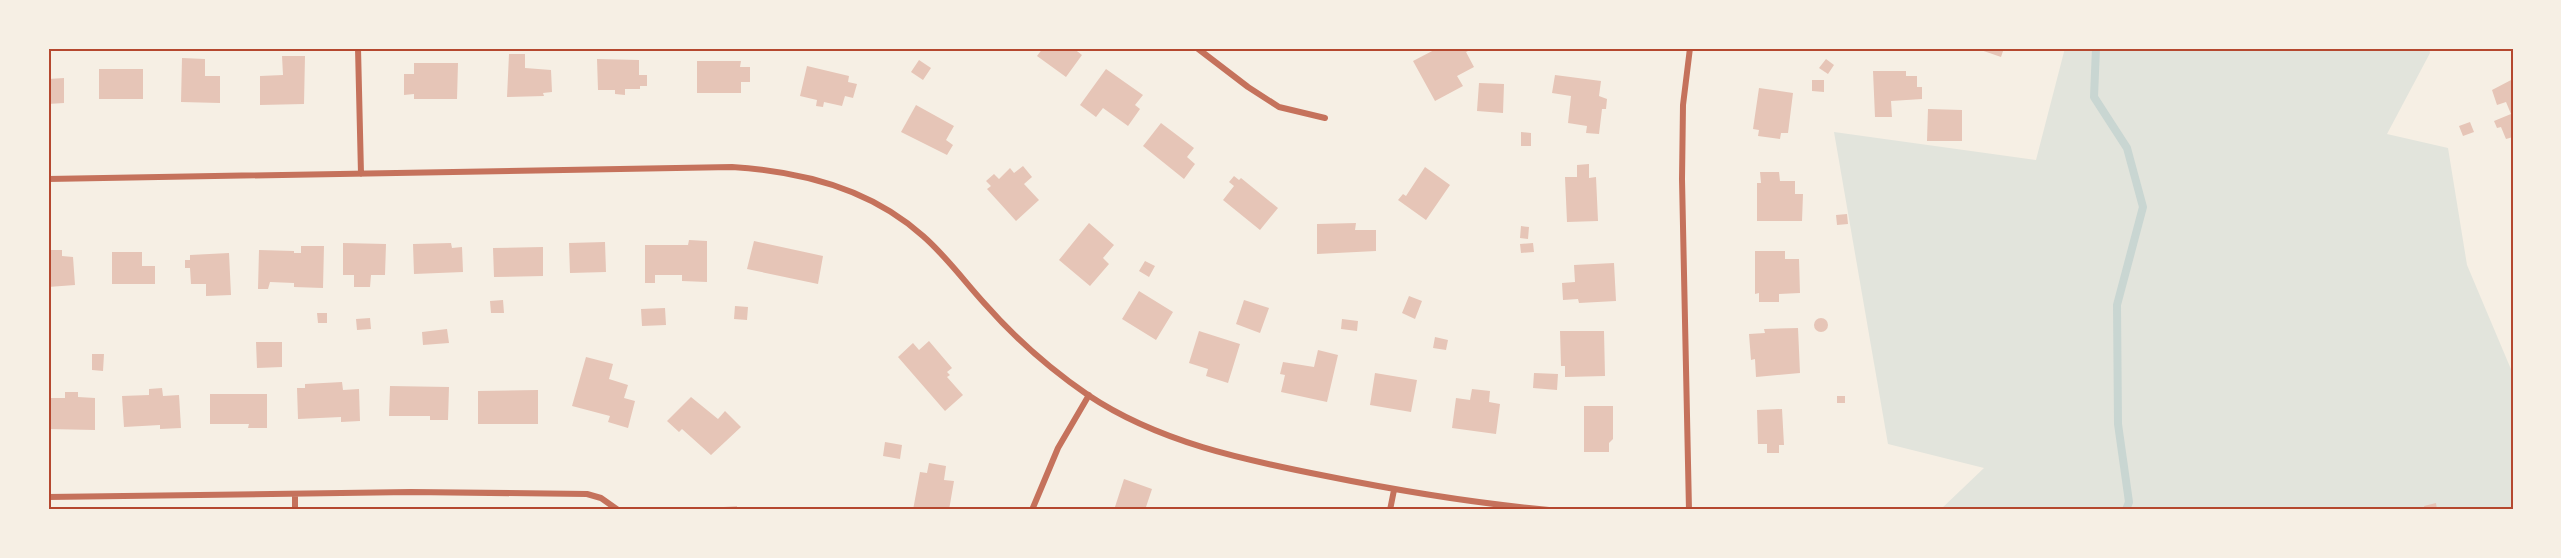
<svg xmlns="http://www.w3.org/2000/svg" width="2561" height="558" font-family="'Sofia Sans Condensed',sans-serif">
<style>
.green{fill:#e2e4dc}
.lines{fill:none;stroke-linecap:round;stroke-linejoin:round}
.stream{stroke:#c9d6d2;stroke-width:8}
.building{fill:#e6c5b7}
.minor{stroke:#c5725c;stroke-width:6}
.neatline{fill:none;stroke:#b5482f;stroke-width:2}
</style>
<rect width="100%" height="100%" fill="#f6efe4"/>
<path class="green" d="M 2065,48 L 2429,48 L 2430,53 L 2387,134 L 2448,148 L 2467,265 L 2513,374 L 2513,510 L 1940,510 L 1984,468 L 1888,444 L 1834,132 L 2036,160 Z"/>
<g class="lines">
<path class="stream" d="M 2096,48 L 2094,97 L 2127,148 L 2143,207 L 2117,305 L 2118,424 L 2129,502 L 2126,510"/>
</g>
<path class="building" d="M 1043,48 L 1073,48 L 1082,55 L 1066,77 L 1037,56 Z
M 1438,48 L 1469,48 L 1470,50 L 1466,52 L 1474,67 L 1457,76 L 1463,86 L 1435,101 L 1413,61 Z
M 1975,48 L 2004,48 L 2001,57 Z
M 509,54 L 525,54 L 525,68 L 551,70 L 552,92 L 543,93 L 544,96 L 507,97 Z
M 282,56 L 305,56 L 304,104 L 260,105 L 260,76 L 283,75 Z
M 182,58 L 205,59 L 205,76 L 220,76 L 220,103 L 181,102 Z
M 597,59 L 639,60 L 639,75 L 647,75 L 647,86 L 640,86 L 640,89 L 625,89 L 625,95 L 615,94 L 615,90 L 598,90 Z
M 1826,59 L 1834,65 L 1828,74 L 1819,68 Z
M 919,60 L 931,68 L 923,80 L 911,72 Z
M 697,61 L 741,61 L 740,67 L 750,67 L 750,82 L 741,82 L 741,93 L 697,93 Z
M 414,63 L 458,63 L 457,99 L 414,99 L 414,94 L 404,95 L 404,74 L 414,74 Z
M 807,66 L 849,76 L 848,82 L 857,84 L 853,98 L 845,96 L 842,106 L 824,102 L 823,107 L 816,106 L 817,100 L 800,96 Z
M 99,69 L 143,69 L 143,99 L 99,99 Z
M 1106,69 L 1143,95 L 1135,105 L 1140,109 L 1128,126 L 1103,108 L 1096,117 L 1080,105 Z
M 1873,71 L 1906,71 L 1906,76 L 1917,76 L 1917,87 L 1922,87 L 1922,99 L 1891,101 L 1892,117 L 1875,117 Z
M 1555,75 L 1601,81 L 1599,96 L 1607,99 L 1606,109 L 1602,109 L 1599,134 L 1586,133 L 1587,126 L 1568,123 L 1571,96 L 1552,93 Z
M 64,78 L 64,103 L 48,104 L 48,79 Z
M 2513,79 L 2513,137 L 2506,139 L 2501,127 L 2497,128 L 2494,121 L 2511,114 L 2506,102 L 2497,105 L 2492,90 Z
M 1812,80 L 1824,80 L 1824,92 L 1812,91 Z
M 1479,83 L 1504,84 L 1503,113 L 1477,111 Z
M 1759,88 L 1793,93 L 1788,133 L 1781,133 L 1780,139 L 1758,136 L 1759,130 L 1753,129 Z
M 916,105 L 954,126 L 946,140 L 953,145 L 947,155 L 901,132 Z
M 1928,109 L 1962,110 L 1962,141 L 1927,141 Z
M 2470,122 L 2474,132 L 2463,136 L 2459,126 Z
M 1161,123 L 1194,148 L 1187,157 L 1195,164 L 1184,179 L 1143,146 Z
M 1521,132 L 1531,133 L 1531,146 L 1521,146 Z
M 1589,164 L 1589,178 L 1596,177 L 1598,221 L 1567,222 L 1565,177 L 1577,177 L 1577,165 Z
M 1023,166 L 1032,177 L 1024,184 L 1039,200 L 1016,221 L 987,189 L 991,186 L 986,181 L 994,174 L 999,179 L 1010,168 L 1014,173 Z
M 1425,167 L 1450,185 L 1426,220 L 1398,200 L 1403,194 L 1406,196 Z
M 1760,172 L 1779,172 L 1780,181 L 1795,181 L 1795,194 L 1803,194 L 1802,221 L 1757,221 L 1757,183 L 1761,183 Z
M 1234,176 L 1239,180 L 1241,178 L 1278,208 L 1260,230 L 1223,200 L 1234,186 L 1229,182 Z
M 1847,214 L 1848,224 L 1837,225 L 1836,215 Z
M 1089,223 L 1114,245 L 1103,258 L 1109,264 L 1090,286 L 1059,260 Z
M 1356,223 L 1355,230 L 1376,230 L 1376,251 L 1317,254 L 1317,224 Z
M 1521,226 L 1529,227 L 1528,239 L 1520,238 Z
M 689,240 L 707,241 L 707,282 L 682,281 L 682,275 L 655,275 L 655,283 L 645,283 L 645,245 L 688,245 Z
M 754,241 L 823,256 L 818,284 L 747,269 Z
M 605,242 L 606,272 L 570,273 L 569,243 Z
M 343,243 L 386,244 L 385,275 L 371,275 L 370,287 L 354,287 L 354,275 L 343,275 Z
M 451,243 L 452,248 L 462,247 L 463,272 L 414,274 L 413,244 Z
M 1533,243 L 1534,252 L 1521,253 L 1520,244 Z
M 301,246 L 324,246 L 323,288 L 294,287 L 294,283 L 270,282 L 268,289 L 258,289 L 259,250 L 294,251 L 294,253 L 301,253 Z
M 543,247 L 543,276 L 494,277 L 493,248 Z
M 48,250 L 62,250 L 62,256 L 73,257 L 75,285 L 48,287 Z
M 1755,251 L 1785,251 L 1785,259 L 1799,259 L 1800,293 L 1779,294 L 1779,302 L 1759,302 L 1759,293 L 1755,294 Z
M 112,252 L 142,252 L 142,266 L 155,266 L 155,284 L 112,284 Z
M 229,253 L 231,295 L 206,296 L 206,284 L 191,284 L 190,268 L 185,268 L 185,260 L 190,260 L 190,255 Z
M 1145,261 L 1155,266 L 1149,277 L 1139,271 Z
M 1614,263 L 1616,301 L 1579,303 L 1578,299 L 1563,300 L 1562,283 L 1575,282 L 1574,265 Z
M 1139,291 L 1173,312 L 1156,340 L 1122,319 Z
M 1409,296 L 1422,301 L 1415,319 L 1402,313 Z
M 503,300 L 504,313 L 491,313 L 490,301 Z
M 1244,300 L 1269,308 L 1260,333 L 1236,324 Z
M 735,306 L 748,307 L 747,320 L 734,319 Z
M 665,308 L 666,325 L 642,326 L 641,309 Z
M 317,313 L 327,313 L 327,323 L 318,323 Z
M1814 325a7 7 0 1 1 14 0a7 7 0 1 1-14 0Z
M 370,318 L 371,329 L 357,330 L 356,319 Z
M 1342,319 L 1358,321 L 1357,331 L 1341,329 Z
M 1798,328 L 1800,373 L 1756,377 L 1755,359 L 1751,360 L 1749,334 L 1765,333 L 1764,329 Z
M 447,329 L 449,343 L 423,345 L 422,332 Z
M 1199,331 L 1240,344 L 1228,383 L 1206,376 L 1208,369 L 1189,363 Z
M 1560,331 L 1604,331 L 1605,376 L 1565,377 L 1565,366 L 1561,366 Z
M 1435,337 L 1448,340 L 1446,350 L 1433,348 Z
M 929,341 L 952,368 L 947,372 L 950,375 L 947,377 L 963,395 L 945,411 L 898,357 L 913,343 L 919,350 Z
M 256,342 L 282,342 L 282,367 L 257,368 Z
M 1318,350 L 1338,355 L 1327,402 L 1281,392 L 1285,375 L 1280,374 L 1283,362 L 1314,367 Z
M 92,354 L 104,354 L 103,371 L 92,370 Z
M 586,357 L 613,364 L 609,379 L 628,385 L 624,398 L 635,401 L 628,428 L 608,422 L 610,416 L 572,406 Z
M 1375,373 L 1417,380 L 1411,412 L 1370,405 Z
M 1534,373 L 1558,374 L 1557,390 L 1533,388 Z
M 342,382 L 343,390 L 359,389 L 360,421 L 341,422 L 341,417 L 298,419 L 297,388 L 305,388 L 305,384 Z
M 390,386 L 449,387 L 448,420 L 430,420 L 430,416 L 389,416 Z
M 162,388 L 163,396 L 179,395 L 181,428 L 160,429 L 160,425 L 124,427 L 122,396 L 149,395 L 149,389 Z
M 1472,389 L 1490,391 L 1489,402 L 1500,404 L 1496,434 L 1452,428 L 1456,398 L 1470,400 Z
M 538,390 L 538,424 L 478,424 L 478,391 Z
M 65,392 L 78,392 L 78,397 L 95,398 L 95,430 L 48,429 L 48,398 L 65,398 Z
M 210,394 L 267,394 L 267,428 L 248,428 L 249,424 L 210,424 Z
M 1837,396 L 1845,396 L 1845,403 L 1837,403 Z
M 691,397 L 718,419 L 725,411 L 741,427 L 711,455 L 682,429 L 679,432 L 667,421 Z
M 1584,406 L 1613,406 L 1613,439 L 1609,443 L 1609,452 L 1584,452 Z
M 1782,409 L 1784,445 L 1779,445 L 1779,453 L 1767,453 L 1767,444 L 1758,444 L 1757,410 Z
M 885,442 L 902,445 L 900,459 L 883,456 Z
M 929,463 L 946,466 L 944,480 L 954,481 L 949,510 L 913,510 L 920,472 L 927,473 Z
M 1124,479 L 1152,489 L 1145,510 L 1114,510 Z
M 2436,503 L 2437,510 L 2425,510 L 2424,506 Z
M 737,506 L 737,510 L 710,510 L 710,508 Z"/>
<g class="lines">
<path class="minor" d="M 358,48 L 361,174
M 1197,48 L 1248,87 L 1279,107 L 1325,118
M 48,179 L 732,167 C 801,171 870,188 923,236 C 946,256 964,281 985,304 C 1015,338 1050,369 1088,395 C 1158,442 1244,460 1326,476 C 1400,491 1473,503 1549,510
M 48,497 L 411,492 L 587,494 L 601,498 L 618,510
M 295,510 L 295,494
M 1032,510 L 1058,448 L 1089,395
M 1390,510 L 1394,490
M 1689,510 L 1682,179 L 1683,105 L 1690,48"/>
</g>
<rect width="2561" height="558" fill="none" stroke="#f6efe4" stroke-width="99"/>
<rect x="50" y="50" width="2462" height="458" class="neatline"/>
</svg>
